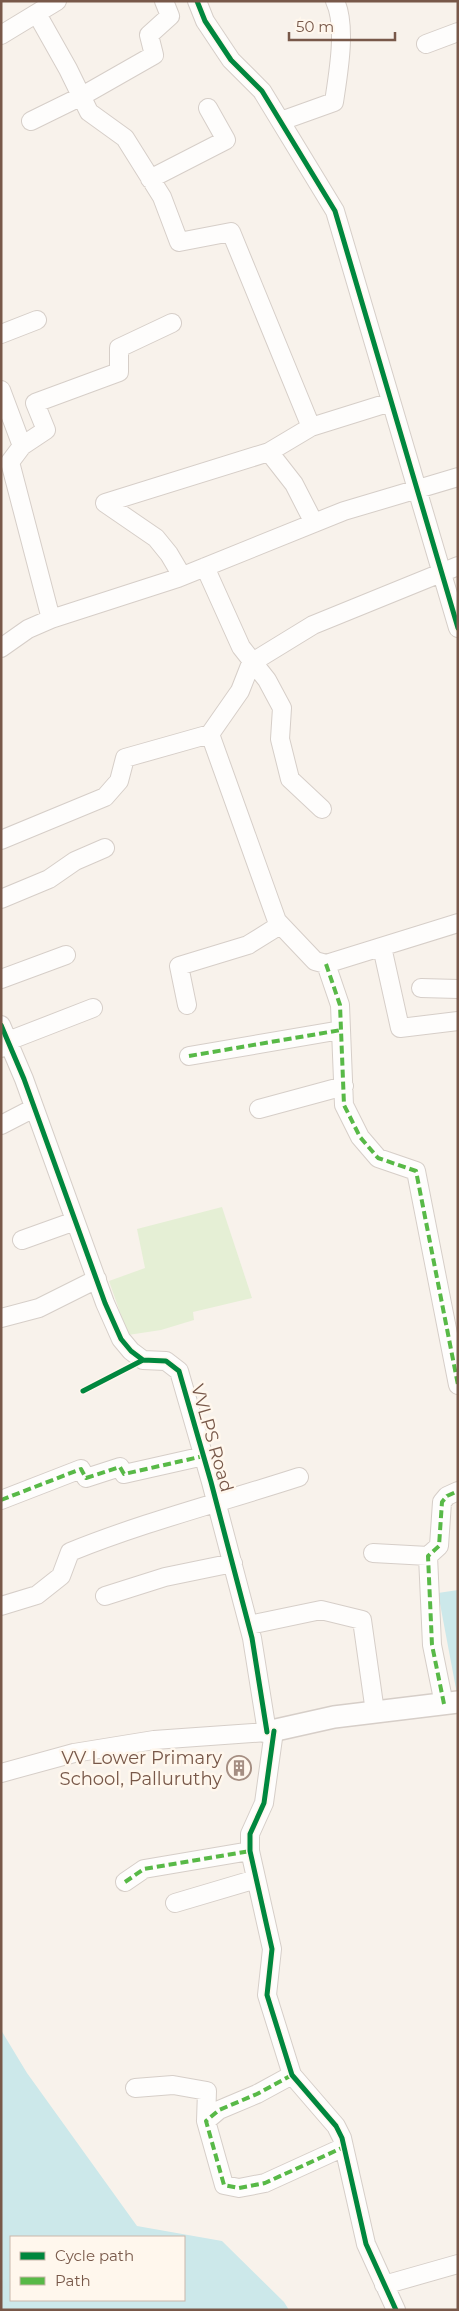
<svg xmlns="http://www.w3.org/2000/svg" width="459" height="2311" font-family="Montserrat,sans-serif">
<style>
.green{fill:#e5efd5}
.water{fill:#cce8ea;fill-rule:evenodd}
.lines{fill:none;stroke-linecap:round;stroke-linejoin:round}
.minor-casing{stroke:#d6cec8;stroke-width:20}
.tertiary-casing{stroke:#d6cec8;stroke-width:24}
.minor{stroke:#fefdfc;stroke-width:18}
.tertiary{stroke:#fefdfc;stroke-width:21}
.quiet{stroke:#58b947;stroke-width:4;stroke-dasharray:8 4;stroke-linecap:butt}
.cycleway-casing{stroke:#fff7ed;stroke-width:8}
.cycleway{stroke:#00873e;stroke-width:5}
.labels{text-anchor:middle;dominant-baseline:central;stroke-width:5;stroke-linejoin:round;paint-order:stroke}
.street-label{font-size:18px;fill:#785849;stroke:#fff7ed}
.poi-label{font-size:18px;fill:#785849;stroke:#fff7ed;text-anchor:end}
</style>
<rect width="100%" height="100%" fill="#f8f2eb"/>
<path class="green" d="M 222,1207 L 252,1298 L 193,1312 L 194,1320 L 161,1330 L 128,1335 L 109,1281 L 145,1268 L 137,1229 Z"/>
<path class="water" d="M 458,1590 L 458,1694 L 457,1694 L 438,1593 Z
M 1,2030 L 27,2073 L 137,2226 L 222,2241 L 284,2302 L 289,2310 L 1,2310 ZM 11,2237 L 184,2237 L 184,2300 L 11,2300 Z"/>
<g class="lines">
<defs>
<path id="minor" d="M 197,1 L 205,21 L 231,60 L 262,91 L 335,211 L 458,628
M 37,14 L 68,69 L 89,112 L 125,138 L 162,197 L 179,242 L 231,232 L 311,427 L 391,402
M 1,35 L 57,1
M 426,44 L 458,32
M 31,121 L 82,96 L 154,55 L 149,35 L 170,16 L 164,1
M 281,121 L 334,102 C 338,75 347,26 335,1
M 150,179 L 226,140 L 208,108
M 1,334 L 37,320
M 1,390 L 22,446 L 10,462 L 51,619
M 311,427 L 269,452 L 294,484 L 314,523
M 22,446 L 46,430 L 35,403 L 119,372 L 119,348 L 172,323
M 205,567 L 241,647 L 267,680 L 282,708 L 280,739 L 290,779 L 322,809
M 182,576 L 169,554 L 156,538 L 105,503 L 269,452
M 1,648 L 28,629 L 51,619 L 178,578 L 344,511 L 458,477
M 210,734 L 277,921 L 315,961 L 326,964 L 458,923
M 1,840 L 105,797 L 119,781 L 125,758 L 210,734 L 240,691 L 251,663 L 313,625 L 458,566
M 1,899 L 49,879 L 75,861 L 105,848
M 382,947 L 400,1028 L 458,1021
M 326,964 L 340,1005 L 344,1105 L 360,1137 L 378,1158 L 416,1171 L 458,1385
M 1,979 L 66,955
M 421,988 L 458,989
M 187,1005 L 179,966 L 248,945 L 280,925
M 1,1025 L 24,1079 L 105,1303 L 121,1339 L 131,1351 L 143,1360 L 166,1361 L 179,1371 L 211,1482 L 252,1638 L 267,1732 L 154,1740 L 74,1753 L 1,1773
M 1,1048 L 8,1041 L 93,1008
M 189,1056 L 341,1030
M 259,1109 L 344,1086
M 1,1125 L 34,1108
M 22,1240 L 75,1221
M 1,1318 L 39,1308 L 97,1279
M 1,1500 L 81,1469 L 86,1478 L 120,1467 L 124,1474 L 204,1456
M 373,1553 L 428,1556
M 105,1596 L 165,1577 L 233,1563
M 1,1606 L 37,1595 L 61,1576 L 70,1552 C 144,1522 222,1502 299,1477
M 249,1625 L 321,1610 L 362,1620 L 375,1712
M 444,1704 L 432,1645 L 428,1556 L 439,1546 L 442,1502 L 447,1496 L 458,1491
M 274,1731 L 264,1803 L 250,1834 L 250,1851 L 272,1949 L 267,1995 L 292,2075 L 336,2126 L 342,2138 L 366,2244 L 396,2310
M 125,1882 L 144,1869 L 250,1851
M 175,1903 L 256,1879
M 292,2075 L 257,2094 L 219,2110 L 206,2121 L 224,2185 L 239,2188 L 265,2183 L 344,2147
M 135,2088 L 173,2085 L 207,2091 L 206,2121
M 384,2285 L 458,2264"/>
<path id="tertiary" d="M 267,1732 L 334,1717 L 458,1702"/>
</defs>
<use href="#minor" class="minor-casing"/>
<use href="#tertiary" class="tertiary-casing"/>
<use href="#minor" class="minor"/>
<use href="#tertiary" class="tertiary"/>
<path class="quiet" d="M 326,964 L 340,1005 L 344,1105 L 360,1137 L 378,1158 L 416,1171 L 458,1385
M 189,1056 L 341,1030
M 1,1500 L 81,1469 L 86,1478 L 120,1467 L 124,1474 L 204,1456
M 444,1704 L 432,1645 L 428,1556 L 439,1546 L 442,1502 L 447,1496 L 458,1491
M 125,1882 L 144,1869 L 250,1851
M 292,2075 L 257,2094 L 219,2110 L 206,2121 L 224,2185 L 239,2188 L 265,2183 L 344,2147"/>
<defs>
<path id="cycleway" d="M 197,1 L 205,21 L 231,60 L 262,91 L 335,211 L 458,628
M 1,1025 L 24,1079 L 105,1303 L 121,1339 L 131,1351 L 143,1360 L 166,1361 L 179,1371 L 211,1482 L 252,1638 L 267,1732
M 83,1391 L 143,1360
M 274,1731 L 264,1803 L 250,1834 L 250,1851 L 272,1949 L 267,1995 L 292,2075 L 336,2126 L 342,2138 L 366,2244 L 396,2310"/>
</defs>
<use href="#cycleway" class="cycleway-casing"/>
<use href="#cycleway" class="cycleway"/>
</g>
<defs>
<symbol id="building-ring" viewBox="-11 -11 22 22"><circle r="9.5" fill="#fff7ed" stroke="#a58e82" stroke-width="1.5"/><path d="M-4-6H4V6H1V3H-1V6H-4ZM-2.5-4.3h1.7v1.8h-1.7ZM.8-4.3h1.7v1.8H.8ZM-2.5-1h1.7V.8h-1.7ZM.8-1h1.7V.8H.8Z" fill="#a58e82"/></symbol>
</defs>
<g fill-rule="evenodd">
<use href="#building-ring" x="225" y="1754" width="28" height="28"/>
</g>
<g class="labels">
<g class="street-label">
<text transform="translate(212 1438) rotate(74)">VVLPS Road</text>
</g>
<g class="poi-label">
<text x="222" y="1758">VV Lower Primary<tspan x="222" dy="21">School, Palluruthy</tspan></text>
</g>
</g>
<rect width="459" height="2311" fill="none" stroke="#785849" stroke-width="5"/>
<rect x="10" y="2236" width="175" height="65" fill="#fff7ed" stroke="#c9b7ab"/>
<rect x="20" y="2252" width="25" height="8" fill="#00873e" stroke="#c9b7ab"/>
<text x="55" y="2261" font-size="15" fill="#785849">Cycle path</text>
<rect x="20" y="2277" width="25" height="8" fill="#58b947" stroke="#c9b7ab"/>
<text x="55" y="2286" font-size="15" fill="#785849">Path</text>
<path d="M289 32v8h106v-8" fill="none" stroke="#785849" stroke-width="2.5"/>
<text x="296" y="32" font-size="15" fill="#785849" stroke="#fff7ed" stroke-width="4" paint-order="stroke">50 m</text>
</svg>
